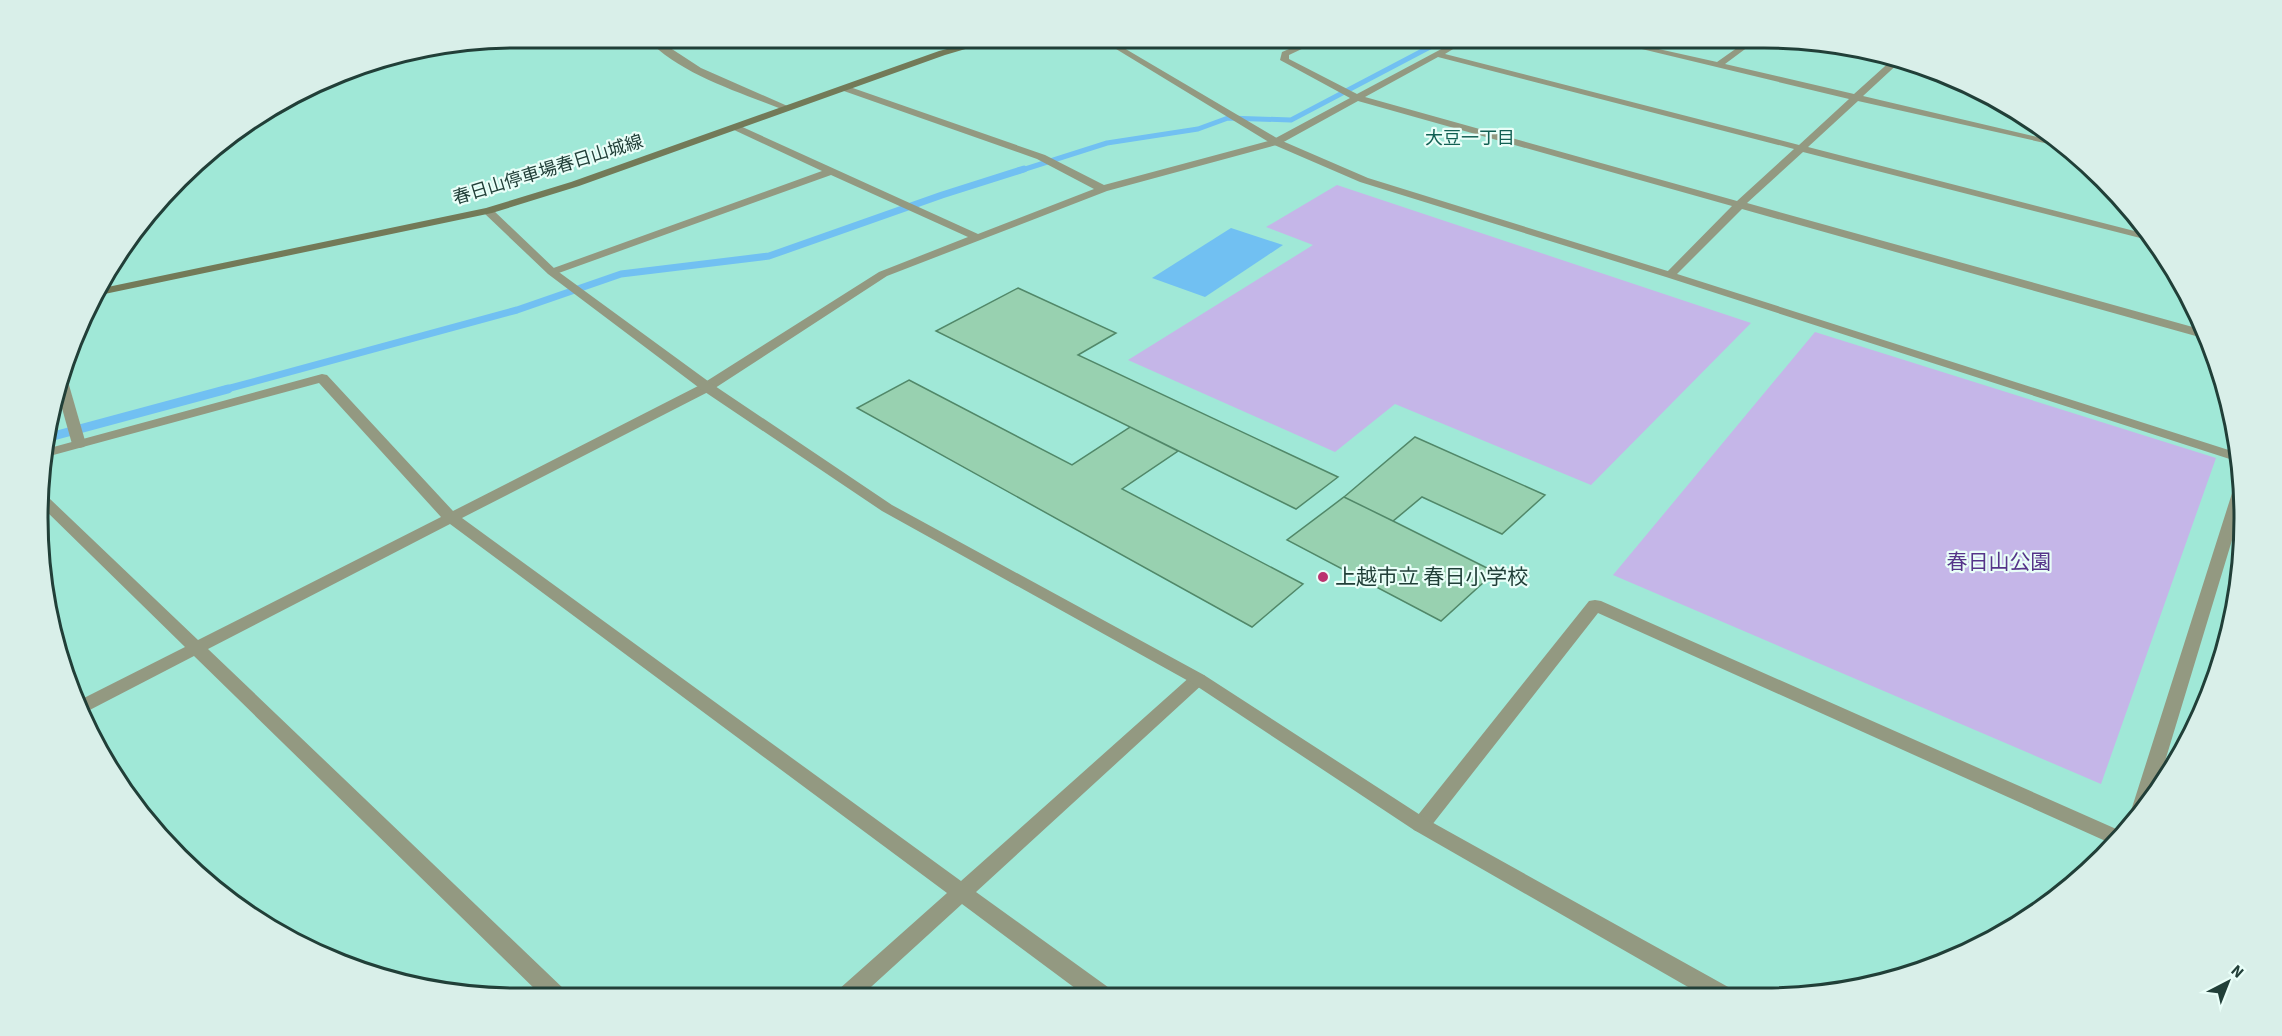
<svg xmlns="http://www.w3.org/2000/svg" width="2282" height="1036" font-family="'Source Sans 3','Noto Sans JP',sans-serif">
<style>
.green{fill:#c5b6e8}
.water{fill:#71c0f2}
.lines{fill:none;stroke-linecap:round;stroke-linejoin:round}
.stream-far2{stroke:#71c0f2;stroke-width:5}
.stream-far1{stroke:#71c0f2;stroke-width:7}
.stream{stroke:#71c0f2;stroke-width:9}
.building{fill:#98d1b0;stroke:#518869;stroke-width:1.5}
.service{fill:#939981;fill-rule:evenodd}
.minor{fill:#939981;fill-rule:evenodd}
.tertiary{fill:#939981;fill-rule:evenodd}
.secondary{fill:#737a58;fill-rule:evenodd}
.poi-dot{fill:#bb326f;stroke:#e9fef8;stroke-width:2}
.labels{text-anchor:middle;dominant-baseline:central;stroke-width:4.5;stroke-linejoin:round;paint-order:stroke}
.far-neighbourhood-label{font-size:18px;fill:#116053;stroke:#e9fef8}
.far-street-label{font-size:18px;fill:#213f38;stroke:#e9fef8}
.park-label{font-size:21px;fill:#553489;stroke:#e9fef8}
.poi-label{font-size:21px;fill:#213f38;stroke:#e9fef8;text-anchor:start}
.rim{fill:none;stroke:#213f38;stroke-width:3}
</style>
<rect width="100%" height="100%" fill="#a0e8d7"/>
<path class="green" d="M 1337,185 L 1751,323 L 1591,485 L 1395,404 L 1335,452 L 1128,360 L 1313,245 L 1266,227 Z
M 1815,332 L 2216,458 L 2101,784 L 1613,575 Z"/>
<path class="water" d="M 1231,228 L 1283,245 L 1205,297 L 1152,278 Z"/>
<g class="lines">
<path class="stream-far2" d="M 1019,171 L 1107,143 L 1198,129 L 1228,118 L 1291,120 L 1447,38"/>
<path class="stream-far1" d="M 223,390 L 517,310 L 621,274 L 769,256 L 942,195 L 1024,169"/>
<path class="stream" d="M 46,438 L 228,389"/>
</g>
<path class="building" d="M 1018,288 L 1116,333 L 1078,355 L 1338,477 L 1296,509 L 936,331 Z
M 909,380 L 1072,465 L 1130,427 L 1178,451 L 1122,489 L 1303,584 L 1252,627 L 857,408 Z
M 1415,437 L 1545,495 L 1502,534 L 1422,497 L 1393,521 L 1344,497 Z
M 1344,497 L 1393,521 L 1495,572 L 1441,621 L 1287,540 Z"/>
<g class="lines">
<path class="service" d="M 63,381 L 69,385 L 86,444 L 84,447 L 79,448 L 72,444 L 58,394 Z"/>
<path class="minor" d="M 646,38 L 655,38 L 701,68 L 792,108 L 784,110 C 737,91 681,75 646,38 Z
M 1315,38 L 1325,38 L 1289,55 L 1289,59 L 1357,94 L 1462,38 L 1471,38 L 1445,54 L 1799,145 L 1849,99 L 1596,38 L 1609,38 L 1717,62 L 1751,38 L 1760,38 L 1725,64 L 1854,94 L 1894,58 L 1902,60 L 1863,96 L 2059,142 L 2067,148 L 1858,101 L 1808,147 L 2150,235 L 2156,242 L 1803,152 L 1747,203 L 2207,331 L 2210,340 L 1742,209 L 1674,277 L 1666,277 L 1666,273 L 1732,206 L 1358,101 L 1280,144 L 1107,191 L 887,276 L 712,390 L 462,518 L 961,881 L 1192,675 L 1204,675 L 1207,679 L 1204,683 L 976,892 L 1112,990 L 1115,997 L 1087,997 L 962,904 L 860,997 L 835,997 L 838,990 L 947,893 L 450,524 L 208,649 L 566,991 L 569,998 L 544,998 L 194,656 L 82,714 L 76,702 L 185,647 L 44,509 L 44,497 L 49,498 L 198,640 L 441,517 L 319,383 L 46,457 L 46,449 L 322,374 L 327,375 L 453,511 L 702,384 L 879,272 L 968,237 L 831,175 L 556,274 L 548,274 L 548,270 L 822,171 L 732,129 L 732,125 L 738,125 L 978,234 L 1094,189 L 1037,159 L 841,90 L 841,86 L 847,86 L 1045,155 L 1104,185 L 1272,140 L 1350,98 L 1280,60 L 1282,52 ZM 1438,57 L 1794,149 L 1737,201 L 1365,97 Z
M 2241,483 L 2243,504 L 2156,791 L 2145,810 L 2133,823 L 2129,817 L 2234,487 Z
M 1595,600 L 1601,601 L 2123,832 L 2110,843 L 1598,613 L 1428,830 L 1421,833 L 1414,830 L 1411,825 L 1414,820 L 1589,601 Z"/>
<path class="tertiary" d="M 1098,38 L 1107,38 L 1280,140 L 1368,178 L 1674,273 L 2238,453 L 2239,462 L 1666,277 L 1360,182 L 1272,144 Z
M 488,208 L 492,209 L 556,270 L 712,384 L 892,505 L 1204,675 L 1428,820 L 1730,988 L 1733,995 L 1702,995 L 1414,830 L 1192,683 L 882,511 L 702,390 L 548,274 L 484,213 L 483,211 Z"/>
<path class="secondary" d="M 991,38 L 1003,38 L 945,55 L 579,186 L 492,213 L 95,296 L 98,289 L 486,208 L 571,182 L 939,51 Z"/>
</g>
<circle class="poi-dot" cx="1323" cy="577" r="6"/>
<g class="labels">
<g class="far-neighbourhood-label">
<text x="1470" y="138">大豆一丁目</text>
</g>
<g class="far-street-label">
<text transform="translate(548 170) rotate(-17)">春日山停車場春日山城線</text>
</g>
<g class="park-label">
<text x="1999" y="562">春日山公園</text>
</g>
<g class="poi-label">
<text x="1335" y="577">上越市立 春日小学校</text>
</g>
</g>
<path d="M0 0H2282V1036H0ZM518 48H1764A470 470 0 0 1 2234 518V518A470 470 0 0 1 1764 988H518A470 470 0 0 1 48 518V518A470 470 0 0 1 518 48Z" fill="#d9efe9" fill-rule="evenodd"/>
<path class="rim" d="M518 48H1764A470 470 0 0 1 2234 518V518A470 470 0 0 1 1764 988H518A470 470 0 0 1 48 518V518A470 470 0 0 1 518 48Z"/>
<g transform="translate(2228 982) rotate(42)" stroke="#e9fef8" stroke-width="4.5" paint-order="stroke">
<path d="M0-4.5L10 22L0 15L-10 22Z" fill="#213f38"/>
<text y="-9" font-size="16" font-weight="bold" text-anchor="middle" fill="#213f38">N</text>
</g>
</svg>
